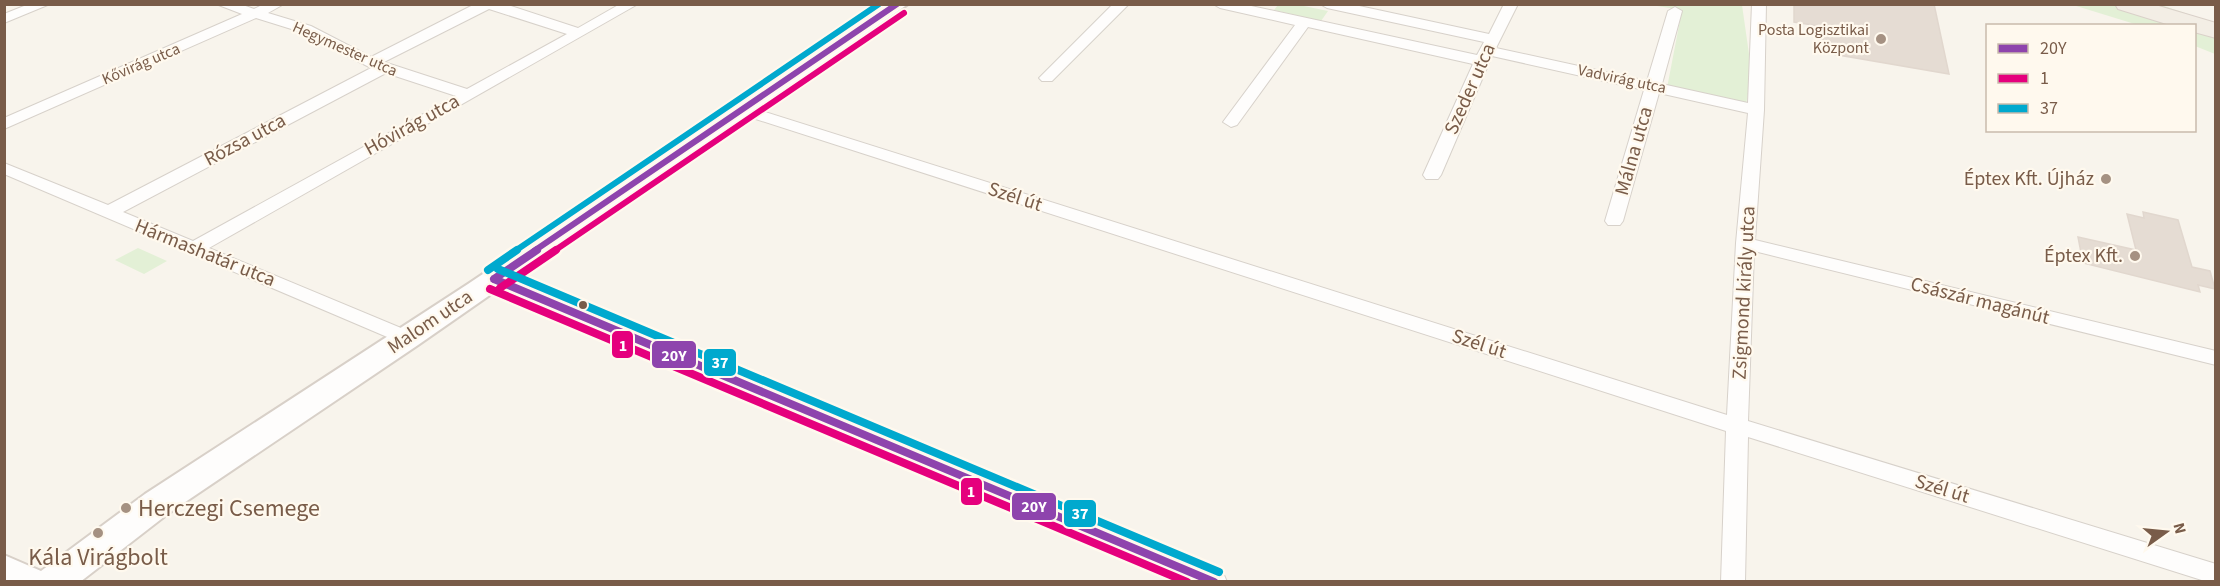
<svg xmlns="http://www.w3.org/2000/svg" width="2220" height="586" font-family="'Source Sans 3',sans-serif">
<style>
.green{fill:#e3f0d6}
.building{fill:#e5dcd3;stroke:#e1d7ce;stroke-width:1.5}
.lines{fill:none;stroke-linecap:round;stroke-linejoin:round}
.street-casing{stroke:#d7d1ca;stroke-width:2}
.secondary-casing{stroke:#d8d0c8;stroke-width:4}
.primary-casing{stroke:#dad1c9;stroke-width:2}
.street{fill:#fefdfc;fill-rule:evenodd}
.secondary{fill:#fefdfc;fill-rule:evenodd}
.primary{fill:#f3eee5;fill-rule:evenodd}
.bus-1-far1-casing{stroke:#fff9ee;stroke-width:10}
.bus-1-casing{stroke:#fff9ee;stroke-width:13}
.bus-2-far1-casing{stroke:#fff9ee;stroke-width:10}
.bus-2-casing{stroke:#fff9ee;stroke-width:13}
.bus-3-far1-casing{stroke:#fff9ee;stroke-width:10}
.bus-3-casing{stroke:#fff9ee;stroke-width:13}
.bus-1-far1{stroke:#8e44ad;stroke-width:6}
.bus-1{stroke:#8e44ad;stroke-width:8}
.bus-2-far1{stroke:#e5007d;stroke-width:6}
.bus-2{stroke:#e5007d;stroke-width:8}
.bus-3-far1{stroke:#00a9ce;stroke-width:6}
.bus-3{stroke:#00a9ce;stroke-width:8}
.poi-dot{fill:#a59182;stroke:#fff9ee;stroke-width:2}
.bus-dot{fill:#795c49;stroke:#fff9ee;stroke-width:2}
.labels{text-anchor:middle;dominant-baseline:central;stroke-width:4.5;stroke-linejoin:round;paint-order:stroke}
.far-poi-label{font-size:16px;fill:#795c49;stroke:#fff9ee;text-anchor:end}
.far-street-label{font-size:16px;fill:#795c49;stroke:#fff9ee}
.street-label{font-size:20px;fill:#795c49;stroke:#fff9ee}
.poi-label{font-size:20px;fill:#795c49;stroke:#fff9ee;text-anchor:end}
.near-poi-label{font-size:24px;fill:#795c49;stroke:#fff9ee;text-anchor:start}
.line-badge{stroke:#fff9ee;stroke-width:2}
.badge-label{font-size:16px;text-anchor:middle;font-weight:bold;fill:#fff}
</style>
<rect width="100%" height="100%" fill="#f8f4ec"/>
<path class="green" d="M 1299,4 L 1299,5 L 1328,11 L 1321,21 L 1274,10 L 1278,5 Z
M 1651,5 L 1742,5 L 1752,75 L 1746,104 L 1667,88 L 1682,10 Z
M 2073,5 L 2161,5 L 2215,23 L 2215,54 L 2195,46 L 2194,26 L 2138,25 Z
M 138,248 L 167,261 L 144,274 L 115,260 Z"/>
<path class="building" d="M 1794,4 L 1934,4 L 1949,74 L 1821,52 L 1819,26 L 1794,22 Z
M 2143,212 L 2178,220 L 2192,267 L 2210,271 L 2215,289 L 2198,285 L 2200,292 L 2083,263 L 2078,237 L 2136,250 L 2127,214 L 2144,218 Z"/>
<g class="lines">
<defs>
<path id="street" d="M 29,4 L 50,4 L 4,23 L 4,14 Z
M 216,4 L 240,4 L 254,9 L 264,4 L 284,4 L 268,13 L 311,26 L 371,57 L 475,4 L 505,4 L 578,28 L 620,4 L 638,4 L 209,248 L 413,333 L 416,338 L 413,343 L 406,345 L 4,174 L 4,163 L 108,205 L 371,68 L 301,32 L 256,18 L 4,129 L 4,118 L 242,14 ZM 489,9 L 567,34 L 467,89 L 384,62 ZM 386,73 L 456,96 L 193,241 L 123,212 Z
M 1113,4 L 1129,4 L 1052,81 L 1042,81 L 1039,78 Z
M 1213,4 L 1242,4 L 1477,55 L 1484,42 L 1327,8 L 1320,4 L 1350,4 L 1489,34 L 1504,4 L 1518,4 L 1496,48 L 1647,81 L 1668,11 L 1675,7 L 1682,11 L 1662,84 L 1748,103 L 1752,4 L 1766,4 L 1764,110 L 1755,240 L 2216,351 L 2216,365 L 1754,251 L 1748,421 L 2216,564 L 2216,582 L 2208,582 L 1748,437 L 1745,582 L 1721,582 L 1726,431 L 737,113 L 735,110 L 743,105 L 749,107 L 1727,415 L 1736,243 L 1748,113 L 1659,93 L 1623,221 L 1620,225 L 1608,225 L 1605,221 L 1644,90 L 1492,56 L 1441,175 L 1438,179 L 1426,179 L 1423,175 L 1473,64 L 1308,27 L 1237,125 L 1231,127 L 1223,122 L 1295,25 L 1220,8 Z
M 494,273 L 1224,575 L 1227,582 L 1188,582 L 487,283 L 484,279 L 487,275 Z"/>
<path id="secondary" d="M 883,4 L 908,4 L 418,345 L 169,513 L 80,582 L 4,582 L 4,555 L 41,571 L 145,494 L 468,284 Z"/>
<path id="primary" d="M 2115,4 L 2152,4 L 2216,23 L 2216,38 L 2194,32 L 2194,26 L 2173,26 L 2118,9 Z"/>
</defs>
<use href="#street" class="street-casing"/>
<use href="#secondary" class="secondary-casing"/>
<use href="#primary" class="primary-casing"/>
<use href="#street" class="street"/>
<use href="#secondary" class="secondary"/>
<use href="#primary" class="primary"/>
<defs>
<path id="bus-1-far1" d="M 534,251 L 897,4"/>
<path id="bus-1" d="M 494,279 L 1214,582
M 494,279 L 537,250"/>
<path id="bus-2-far1" d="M 554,251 L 904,13"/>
<path id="bus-2" d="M 500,288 L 556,250
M 490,289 L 1187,582"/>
<path id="bus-3-far1" d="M 515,251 L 879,4"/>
<path id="bus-3" d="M 498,269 L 1219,572
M 488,270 L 517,250"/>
</defs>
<use href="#bus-1-far1" class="bus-1-far1-casing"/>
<use href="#bus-1" class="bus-1-casing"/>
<use href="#bus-2-far1" class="bus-2-far1-casing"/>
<use href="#bus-2" class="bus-2-casing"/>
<use href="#bus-3-far1" class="bus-3-far1-casing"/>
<use href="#bus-3" class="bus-3-casing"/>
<use href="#bus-1-far1" class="bus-1-far1"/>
<use href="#bus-1" class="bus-1"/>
<use href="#bus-2-far1" class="bus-2-far1"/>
<use href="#bus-2" class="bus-2"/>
<use href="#bus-3-far1" class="bus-3-far1"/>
<use href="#bus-3" class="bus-3"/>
</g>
<g class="poi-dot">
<circle cx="1881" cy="39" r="6"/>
<circle cx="2106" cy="179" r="6"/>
<circle cx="2135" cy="256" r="6"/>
<circle cx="126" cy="508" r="6"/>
<circle cx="98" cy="533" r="6"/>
</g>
<circle class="bus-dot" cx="583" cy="305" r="5"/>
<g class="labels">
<g class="far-poi-label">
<text x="1869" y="30">Posta Logisztikai<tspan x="1869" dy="18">Központ</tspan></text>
</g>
<g class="far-street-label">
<text transform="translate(345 49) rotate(24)">Hegymester utca</text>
<text transform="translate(141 64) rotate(-23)">Kővirág utca</text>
<text transform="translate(1622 79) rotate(12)">Vadvirág utca</text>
</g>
<g class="street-label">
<text transform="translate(1470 89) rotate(-66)">Szeder utca</text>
<text transform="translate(412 125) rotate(-29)">Hóvirág utca</text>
<text transform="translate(245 140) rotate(-28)">Rózsa utca</text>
<text transform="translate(1634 151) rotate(-74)">Málna utca</text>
<text transform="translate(1015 197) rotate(18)">Szél út</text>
<text transform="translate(205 253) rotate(22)">Hármashatár utca</text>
<text transform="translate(1744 293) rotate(-87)">Zsigmond király utca</text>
<text transform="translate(1980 301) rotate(14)">Császár magánút</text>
<text transform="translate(430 322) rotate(-34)">Malom utca</text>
<text transform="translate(1479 344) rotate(18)">Szél út</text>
<text transform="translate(1942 489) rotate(17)">Szél út</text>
</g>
<g class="poi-label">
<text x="2094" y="179">Éptex Kft. Újház</text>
<text x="2123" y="256">Éptex Kft.</text>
</g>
<g class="near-poi-label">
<text x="138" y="508">Herczegi Csemege</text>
<text x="98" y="557" text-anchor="middle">Kála Virágbolt</text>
</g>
</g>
<g class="line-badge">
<rect x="611" y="330" width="23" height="29" rx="6" fill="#e5007d"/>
<rect x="651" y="340" width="46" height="29" rx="6" fill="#8e44ad"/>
<rect x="703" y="348" width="34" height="29" rx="6" fill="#00a9ce"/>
<rect x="960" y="477" width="23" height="29" rx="6" fill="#e5007d"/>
<rect x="1011" y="492" width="46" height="29" rx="6" fill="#8e44ad"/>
<rect x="1063" y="499" width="34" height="29" rx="6" fill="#00a9ce"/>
</g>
<g class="badge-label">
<text x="623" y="351">1</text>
<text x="674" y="361">20Y</text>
<text x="720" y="368">37</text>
<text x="971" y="497">1</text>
<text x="1034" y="512">20Y</text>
<text x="1080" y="519">37</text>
</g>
<rect width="2220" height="586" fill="none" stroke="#795c49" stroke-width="12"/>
<rect x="1986" y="24" width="210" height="108" fill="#fff9ee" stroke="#c9baac" stroke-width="1.5"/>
<rect x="1998" y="44" width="30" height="9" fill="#8e44ad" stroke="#c9baac" stroke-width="1.5"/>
<text x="2040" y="54" font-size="18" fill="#795c49">20Y</text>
<rect x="1998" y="74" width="30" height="9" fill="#e5007d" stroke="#c9baac" stroke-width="1.5"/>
<text x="2040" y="84" font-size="18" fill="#795c49">1</text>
<rect x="1998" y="104" width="30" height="9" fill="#00a9ce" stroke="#c9baac" stroke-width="1.5"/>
<text x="2040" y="114" font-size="18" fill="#795c49">37</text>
<g transform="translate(2166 532) rotate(75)" stroke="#fff9ee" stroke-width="4.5" paint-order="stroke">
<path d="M0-4.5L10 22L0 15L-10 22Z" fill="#795c49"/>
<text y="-9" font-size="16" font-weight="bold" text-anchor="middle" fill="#795c49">N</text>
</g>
</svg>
